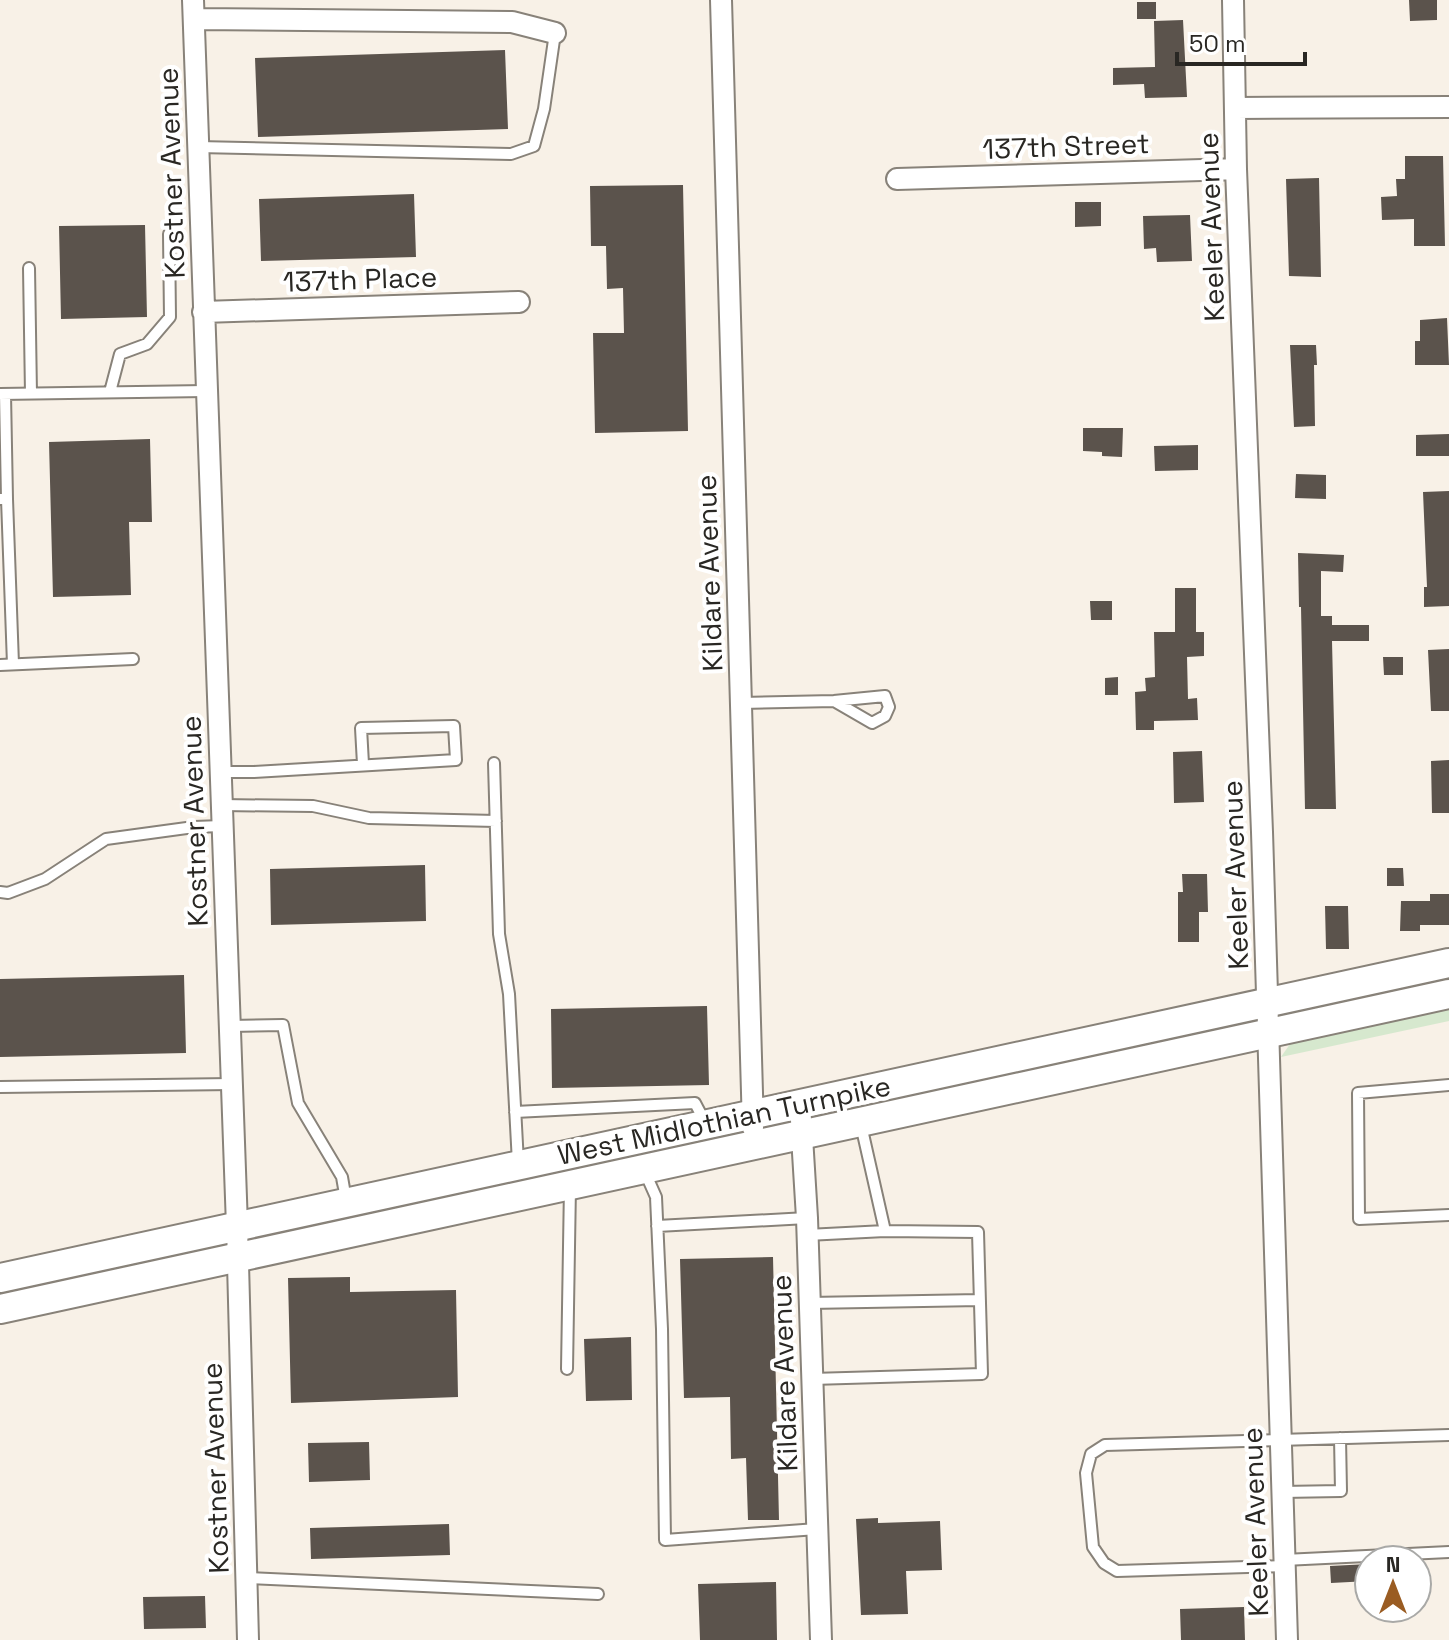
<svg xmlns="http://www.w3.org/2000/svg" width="1449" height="1640" font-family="'Space Grotesk',sans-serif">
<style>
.green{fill:#d6e8ce}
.building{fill:#5b534c}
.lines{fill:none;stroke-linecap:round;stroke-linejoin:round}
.service-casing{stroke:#888279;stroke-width:14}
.minor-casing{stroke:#888279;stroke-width:24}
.secondary-casing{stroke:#888279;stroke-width:32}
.service{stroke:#fff;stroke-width:10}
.minor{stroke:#fff;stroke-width:20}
.secondary{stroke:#fff;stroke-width:28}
.labels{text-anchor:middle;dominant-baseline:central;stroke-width:8;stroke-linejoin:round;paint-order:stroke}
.street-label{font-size:28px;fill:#292723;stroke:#fff}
</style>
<rect width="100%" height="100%" fill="#f8f1e7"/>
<path class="green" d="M 1449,1005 L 1449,1021 L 1281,1057 L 1290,1044 L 1308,1038 Z"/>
<path class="building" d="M 1409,0 L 1437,0 L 1437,20 L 1410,21 Z
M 1137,2 L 1156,2 L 1156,19 L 1137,19 Z
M 1183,20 L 1187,97 L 1145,98 L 1144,84 L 1113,85 L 1113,68 L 1155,67 L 1154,21 Z
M 505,50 L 508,129 L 258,137 L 255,58 Z
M 1405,156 L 1443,156 L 1445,246 L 1414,246 L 1414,219 L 1382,220 L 1381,197 L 1397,196 L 1396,179 L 1405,179 Z
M 1319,178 L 1321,277 L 1289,276 L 1286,179 Z
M 683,185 L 688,431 L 595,433 L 593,333 L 624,333 L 623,288 L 607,289 L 606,246 L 591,246 L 590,186 Z
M 414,194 L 416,257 L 261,261 L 259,199 Z
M 1075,202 L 1101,202 L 1101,226 L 1075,227 Z
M 1190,215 L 1192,261 L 1157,262 L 1156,248 L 1144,249 L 1143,216 Z
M 145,225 L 147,317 L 61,319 L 59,226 Z
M 1447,318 L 1449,365 L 1415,365 L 1415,341 L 1420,341 L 1420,320 Z
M 1290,345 L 1316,345 L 1317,365 L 1314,365 L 1315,426 L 1294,427 Z
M 1083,428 L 1123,428 L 1122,457 L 1102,456 L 1102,452 L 1083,451 Z
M 1449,434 L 1449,456 L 1416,456 L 1416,435 Z
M 150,439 L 152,522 L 129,522 L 131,595 L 53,597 L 49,442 Z
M 1198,445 L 1198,470 L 1155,471 L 1154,446 Z
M 1296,474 L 1326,475 L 1326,499 L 1295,498 Z
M 1449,491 L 1449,606 L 1424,607 L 1424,587 L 1427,587 L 1423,492 Z
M 1298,553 L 1344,555 L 1343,572 L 1321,571 L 1321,616 L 1332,616 L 1332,625 L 1369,625 L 1369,641 L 1332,641 L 1336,809 L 1305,809 L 1301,607 L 1299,607 Z
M 1175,588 L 1196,588 L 1196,632 L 1204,632 L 1204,656 L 1187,657 L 1188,699 L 1197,698 L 1198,720 L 1154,721 L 1154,730 L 1136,730 L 1135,692 L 1146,691 L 1145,678 L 1155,677 L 1154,632 L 1175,632 Z
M 1090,601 L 1112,601 L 1112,620 L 1091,620 Z
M 1449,649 L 1449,711 L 1431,711 L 1428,650 Z
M 1383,657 L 1403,657 L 1403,675 L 1384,675 Z
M 1118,677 L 1118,695 L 1105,695 L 1105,678 Z
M 1202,751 L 1204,802 L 1174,803 L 1173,752 Z
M 1449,760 L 1449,813 L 1432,813 L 1431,761 Z
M 425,865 L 426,921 L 271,925 L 270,869 Z
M 1387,868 L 1403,868 L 1404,886 L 1387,886 Z
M 1182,874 L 1207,874 L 1208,912 L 1199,912 L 1199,942 L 1178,942 L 1178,892 L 1183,892 Z
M 1430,894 L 1449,894 L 1449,925 L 1420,925 L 1420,931 L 1400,931 L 1401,901 L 1430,901 Z
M 1325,906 L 1348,906 L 1349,949 L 1326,949 Z
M 184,975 L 186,1053 L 0,1057 L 0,979 Z
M 707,1006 L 709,1085 L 552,1088 L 551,1009 Z
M 773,1257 L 779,1520 L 748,1520 L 746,1458 L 731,1459 L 730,1397 L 684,1398 L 680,1259 Z
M 350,1277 L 350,1292 L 456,1290 L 458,1397 L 291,1403 L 288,1278 Z
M 631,1337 L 632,1400 L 586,1401 L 584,1339 Z
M 369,1442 L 370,1480 L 309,1482 L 308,1443 Z
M 878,1518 L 878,1523 L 940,1521 L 942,1570 L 906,1571 L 908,1614 L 861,1615 L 856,1519 Z
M 449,1524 L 450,1555 L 311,1559 L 310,1528 Z
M 1369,1564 L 1369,1581 L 1331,1583 L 1330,1566 Z
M 776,1582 L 777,1640 L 700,1640 L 698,1584 Z
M 205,1596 L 206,1628 L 144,1629 L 143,1597 Z
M 1244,1607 L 1245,1640 L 1181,1640 L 1180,1609 Z"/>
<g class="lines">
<defs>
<path id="service" d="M 198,147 L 511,154 L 534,146 L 544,109 L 555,33
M 29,268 L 31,394
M 110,392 L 120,354 L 147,344 L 170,317 L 169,234
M 0,394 L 206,391
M 0,499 L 7,499 L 5,394
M 7,499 L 13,664
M 0,665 L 133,659
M 741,703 L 834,701 L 885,696 L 889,707 L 885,716 L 872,723 L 834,701
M 494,763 L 499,934 L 509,994 L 518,1163
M 220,772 L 254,772 L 456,760 L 454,726 L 361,728 L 363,764
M 221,805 L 313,806 L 369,818 L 496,821
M 0,892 L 8,893 L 45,879 L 106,839 L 194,827 L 222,826
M 230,1026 L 283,1025 L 298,1103 L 342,1177 L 346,1200
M 1449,1085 L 1358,1093 L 1359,1219 L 1449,1215
M 0,1087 L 232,1084
M 515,1112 L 695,1103 L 705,1122
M 644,1170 L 656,1197 L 662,1329 L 665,1540 L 817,1529
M 657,1226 L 807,1218
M 807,1235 L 885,1231 L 861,1125
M 809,1303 L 980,1300
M 567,1369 L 570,1186
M 812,1379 L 982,1374 L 978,1232 L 885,1231
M 1282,1492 L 1341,1491 L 1340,1438
M 1284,1560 L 1449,1552
M 1284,1566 L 1117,1571 L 1104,1563 L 1093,1547 L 1086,1473 L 1091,1454 L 1105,1445 L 1449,1435
M 246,1578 L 598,1594"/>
<path id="minor" d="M 193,0 L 237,1226 L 248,1640
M 721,0 L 753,1128
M 1233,0 L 1236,169 L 1262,832 L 1287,1640
M 194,19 L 512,22 L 555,33
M 1235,108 L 1449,107
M 897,179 L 1236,169
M 203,312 L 519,302
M 800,1104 L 807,1218 L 821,1640"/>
<path id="secondary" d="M 0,1278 L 1449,963
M 0,1309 L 1449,994"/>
</defs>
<use href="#service" class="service-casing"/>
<use href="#minor" class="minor-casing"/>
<use href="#secondary" class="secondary-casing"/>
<use href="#service" class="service"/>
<use href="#minor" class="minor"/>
<use href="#secondary" class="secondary"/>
</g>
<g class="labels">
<g class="street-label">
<text transform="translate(1066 146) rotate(-2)">137th Street</text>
<text transform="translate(171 173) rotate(-92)">Kostner Avenue</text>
<text transform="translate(1211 227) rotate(-92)">Keeler Avenue</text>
<text transform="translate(360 279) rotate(-2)">137th Place</text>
<text transform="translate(709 573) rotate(-92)">Kildare Avenue</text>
<text transform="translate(194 821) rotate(-92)">Kostner Avenue</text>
<text transform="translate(1235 875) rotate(-92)">Keeler Avenue</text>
<text transform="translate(724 1120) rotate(-12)">West Midlothian Turnpike</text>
<text transform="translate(784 1373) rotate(-92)">Kildare Avenue</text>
<text transform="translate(215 1468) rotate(-92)">Kostner Avenue</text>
<text transform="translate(1255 1522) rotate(-92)">Keeler Avenue</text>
</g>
</g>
<g transform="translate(1393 1584)"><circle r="38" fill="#ffffff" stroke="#a9a9a7" stroke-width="2"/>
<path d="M0-6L14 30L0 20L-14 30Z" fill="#9a5c22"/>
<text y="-12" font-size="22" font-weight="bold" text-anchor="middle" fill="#292723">N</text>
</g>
<path d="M1177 52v12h128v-12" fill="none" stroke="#292723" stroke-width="4"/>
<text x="1189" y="52" font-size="24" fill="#292723" stroke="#ffffff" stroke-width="6" paint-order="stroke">50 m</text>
</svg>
